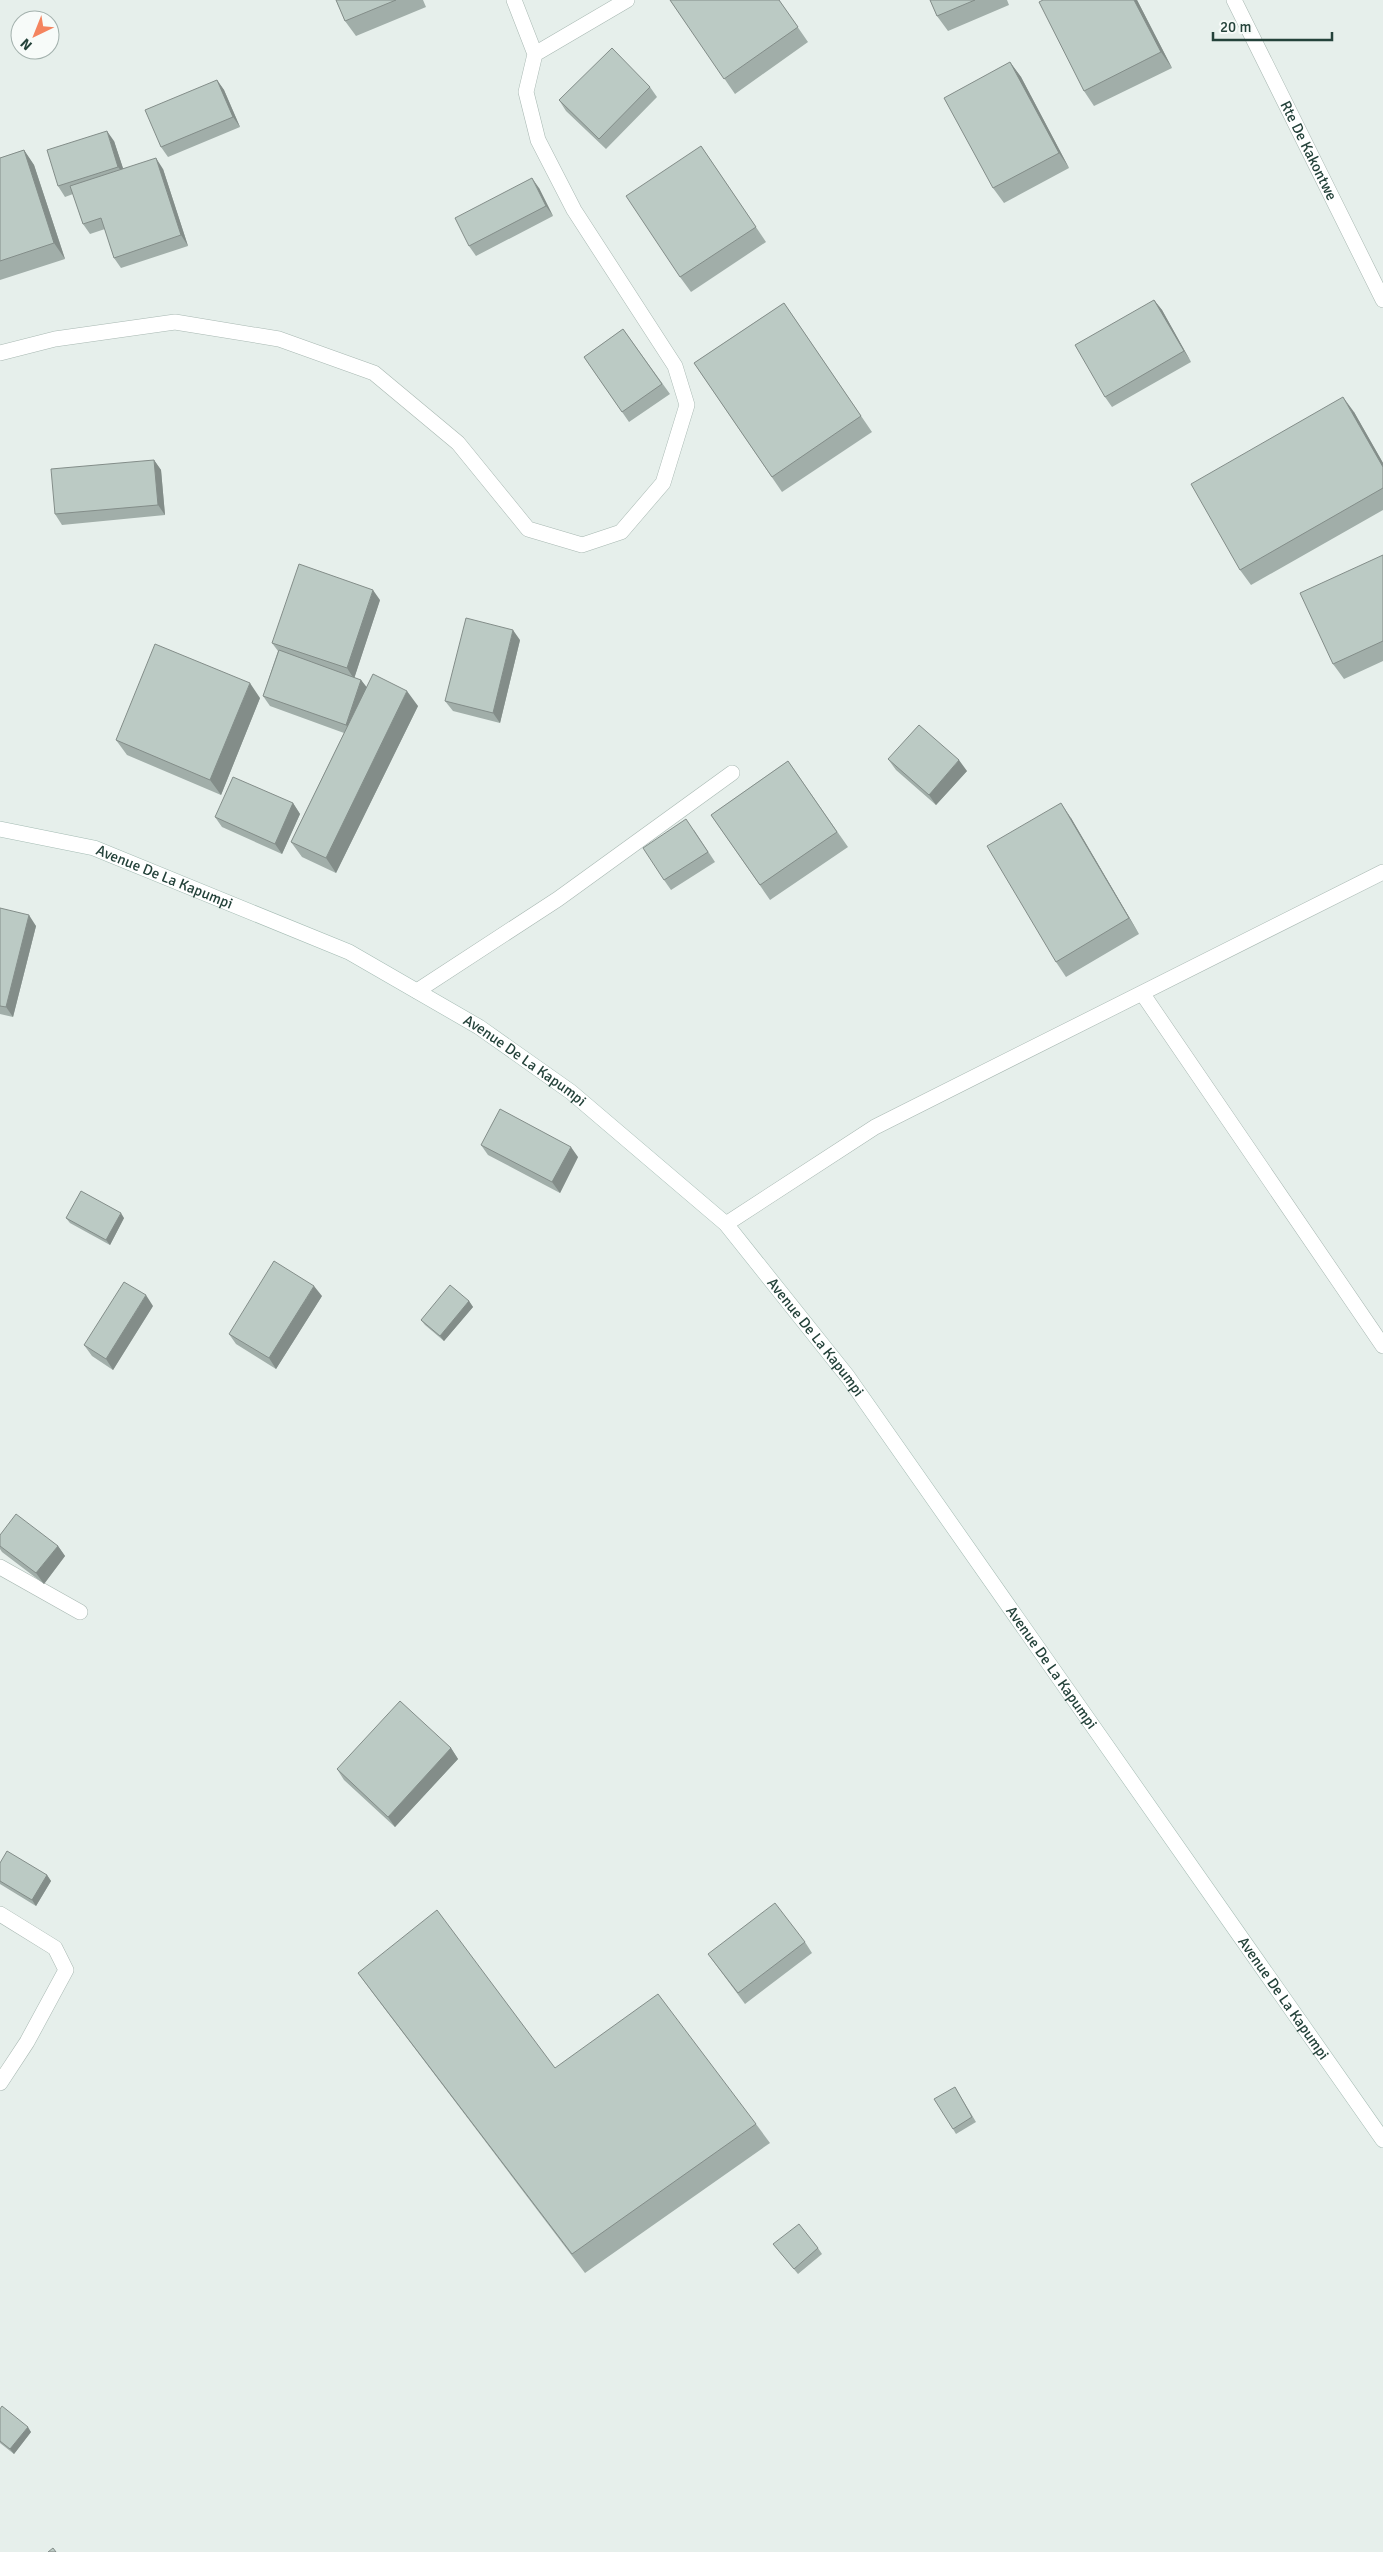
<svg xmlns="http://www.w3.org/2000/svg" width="1383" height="2552" font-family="Signika,sans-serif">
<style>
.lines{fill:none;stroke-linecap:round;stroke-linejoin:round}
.minor-casing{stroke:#a8b8b2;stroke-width:16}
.tertiary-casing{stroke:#a8b8b2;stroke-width:16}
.secondary-casing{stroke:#a4bbb3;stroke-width:16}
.minor{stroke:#fff;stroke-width:15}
.tertiary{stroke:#fff;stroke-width:15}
.secondary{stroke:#fff;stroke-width:15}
.wall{fill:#a1aea9}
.shaded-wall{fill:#838d89}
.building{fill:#bbcac4;stroke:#838d89}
.labels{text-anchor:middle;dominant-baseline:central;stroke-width:4;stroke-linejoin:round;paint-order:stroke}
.street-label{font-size:15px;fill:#24423a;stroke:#f7fbf9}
</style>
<rect width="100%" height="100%" fill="#e6efeb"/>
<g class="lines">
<defs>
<path id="minor" d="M 535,54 L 627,0
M 0,353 L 55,339 L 175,322 L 279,339 L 374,373 L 458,443 L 528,529 L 582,545 L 621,532 L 663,483 L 687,405 L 675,366 L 574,210 L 538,140 L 526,92 L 535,54 L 514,0
M 417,991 L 558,899 L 732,773
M 1142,993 L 1383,1346
M 726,1224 L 875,1127 L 1383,872
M 0,1567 L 80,1612
M 0,1914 L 55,1948 L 66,1970 L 27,2042 L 0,2083"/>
<g id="tertiary">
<path id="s1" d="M 1234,0 L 1383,300"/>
</g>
<g id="secondary">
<path id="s2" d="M 0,829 L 94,848 L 349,952 L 479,1027 L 571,1092 L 726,1224 L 848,1377 L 1383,2140"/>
</g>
</defs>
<use href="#minor" class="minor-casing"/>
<use href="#tertiary" class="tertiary-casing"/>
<use href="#secondary" class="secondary-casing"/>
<use href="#minor" class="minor"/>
<use href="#tertiary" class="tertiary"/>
<use href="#secondary" class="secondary"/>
</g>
<path class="wall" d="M 336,0 L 423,0 L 426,7 L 356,36 L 345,21 Z
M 670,0 L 779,0 L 808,42 L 735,94 Z
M 930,0 L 1007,0 L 1009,5 L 948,31 L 937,16 Z
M 1043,0 L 1137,0 L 1172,68 L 1094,106 L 1084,91 Z
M 1010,62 L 1021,77 L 1069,168 L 1004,203 L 993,188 Z
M 217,80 L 224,90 L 240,127 L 168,157 L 161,147 Z
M 650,87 L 657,97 L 606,149 L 566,111 L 559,100 Z
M 114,141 L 123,169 L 163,169 L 188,246 L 121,268 L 114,258 L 105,229 L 90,234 L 83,224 L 73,194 L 65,197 L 58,186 Z
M 701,146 L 766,242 L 691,292 L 680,277 Z
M 24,150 L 34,165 L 65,259 L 0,280 L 0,158 Z
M 539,188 L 553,216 L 476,256 L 469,246 Z
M 1154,300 L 1162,310 L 1191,362 L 1112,407 L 1105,397 Z
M 784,303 L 872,432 L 782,492 L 694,363 Z
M 623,329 L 670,394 L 629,422 L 584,357 Z
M 1354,412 L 1383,463 L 1383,510 L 1251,585 L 1240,570 Z
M 154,460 L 161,470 L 165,515 L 62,525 L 55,514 Z
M 1383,555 L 1383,661 L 1344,679 L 1333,664 Z
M 380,600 L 354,678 L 361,680 L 366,687 L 418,706 L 336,873 L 302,857 L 291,842 L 344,733 L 270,706 L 263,696 L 278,651 L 272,643 Z
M 520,640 L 500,723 L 453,711 L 445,701 Z
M 260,698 L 221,795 L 127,755 L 116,740 Z
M 888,759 L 967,771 L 936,805 L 896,770 Z
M 788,761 L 848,847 L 770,900 L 711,815 Z
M 293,803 L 300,814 L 282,854 L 222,827 L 215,817 Z
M 1071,818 L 1139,934 L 1066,977 L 1056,962 Z
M 694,830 L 715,862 L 671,890 L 664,880 Z
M 0,908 L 36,926 L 13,1017 L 0,1014 Z
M 481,1145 L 578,1157 L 560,1193 L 488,1155 Z
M 66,1218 L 124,1218 L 110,1245 L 70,1223 Z
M 322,1296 L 276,1369 L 236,1344 L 229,1334 Z
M 469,1301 L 473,1307 L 444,1341 L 425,1325 L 421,1320 Z
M 153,1306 L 113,1370 L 92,1356 L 84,1345 Z
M 0,1535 L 58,1546 L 65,1556 L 44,1584 L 2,1552 L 0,1549 Z
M 451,1748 L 458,1759 L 395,1827 L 344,1780 L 337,1769 Z
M 0,1863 L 47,1875 L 51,1881 L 36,1906 L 0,1884 Z
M 805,1942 L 812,1953 L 745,2004 L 708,1954 Z
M 358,1973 L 555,2068 L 756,2124 L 770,2143 L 585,2273 L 372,1992 Z
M 955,2087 L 976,2122 L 956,2134 L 953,2129 Z
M 773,2244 L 818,2248 L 822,2254 L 798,2274 Z
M 0,2409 L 31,2432 L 14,2454 L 0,2443 Z"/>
<path class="shaded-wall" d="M 1134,0 L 1137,0 L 1172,68 L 1161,52 Z
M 1010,62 L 1021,77 L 1069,168 L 1059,153 Z
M 217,80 L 224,90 L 240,127 L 233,117 Z
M 107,131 L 114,141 L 126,177 L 118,167 Z
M 24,150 L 34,165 L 65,259 L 54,243 Z
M 156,158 L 163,169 L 188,246 L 181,235 Z
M 532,178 L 539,188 L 553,216 L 546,206 Z
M 1154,300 L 1162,310 L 1191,362 L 1184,351 Z
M 1343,397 L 1354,412 L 1383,463 L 1383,467 Z
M 154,460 L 161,470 L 165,515 L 158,505 Z
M 373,590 L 380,600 L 354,679 L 347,668 Z
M 513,630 L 520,640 L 500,723 L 493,713 Z
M 361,680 L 369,690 L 353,736 L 346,725 Z
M 250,683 L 260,698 L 221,795 L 210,780 Z
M 407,691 L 418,706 L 336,873 L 326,858 Z
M 959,760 L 967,771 L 936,805 L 929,795 Z
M 293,803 L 300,814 L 282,854 L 275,844 Z
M 1061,803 L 1071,818 L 1139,934 L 1129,918 Z
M 29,915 L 36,926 L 13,1017 L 6,1007 Z
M 571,1147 L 578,1157 L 560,1193 L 552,1182 Z
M 121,1213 L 124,1218 L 110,1245 L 106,1240 Z
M 314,1286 L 322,1296 L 276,1369 L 269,1358 Z
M 146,1295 L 153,1306 L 113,1370 L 106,1359 Z
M 469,1301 L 473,1307 L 444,1341 L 440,1336 Z
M 58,1546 L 65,1556 L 44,1584 L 36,1573 Z
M 451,1748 L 458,1759 L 395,1827 L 388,1817 Z
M 47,1875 L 51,1881 L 36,1906 L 32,1900 Z
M 28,2427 L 31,2432 L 14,2454 L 10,2449 Z"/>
<path class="building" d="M 336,0 L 396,0 L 345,21 Z
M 670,0 L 779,0 L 798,27 L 724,79 Z
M 930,0 L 975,0 L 937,16 Z
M 1043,0 L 1134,0 L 1161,52 L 1084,91 L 1039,2 Z
M 612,48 L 650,87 L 599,139 L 559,100 Z
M 1010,62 L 1059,153 L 993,188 L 944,98 Z
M 217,80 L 233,117 L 161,147 L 145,110 Z
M 107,131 L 118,167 L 58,186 L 47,150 Z
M 701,146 L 756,227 L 680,277 L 626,196 Z
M 24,150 L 54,243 L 0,261 L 0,158 Z
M 156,158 L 181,235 L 114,258 L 101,218 L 83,224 L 70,186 Z
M 532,178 L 546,206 L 469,246 L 455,218 Z
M 1154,300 L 1184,351 L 1105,397 L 1075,345 Z
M 784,303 L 861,416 L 772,477 L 694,363 Z
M 623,329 L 662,384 L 622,412 L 584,357 Z
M 1343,397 L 1383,467 L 1383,488 L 1240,570 L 1191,484 Z
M 154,460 L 158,505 L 55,514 L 51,469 Z
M 1383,555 L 1383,641 L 1333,664 L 1300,593 Z
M 299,564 L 373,590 L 347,668 L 272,643 Z
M 466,618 L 513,630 L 493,713 L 445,701 Z
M 155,644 L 250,683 L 210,780 L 116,740 Z
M 279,650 L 361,680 L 346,725 L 263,696 Z
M 373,674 L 407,691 L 326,858 L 291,842 Z
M 919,725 L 959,760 L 929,795 L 888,759 Z
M 788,761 L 837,832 L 760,885 L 711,815 Z
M 233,777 L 293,803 L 275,844 L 215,817 Z
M 1061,803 L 1129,918 L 1056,962 L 987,846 Z
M 686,819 L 708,852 L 664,880 L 643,848 Z
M 0,908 L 29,915 L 6,1007 L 0,1006 Z
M 500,1109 L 571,1147 L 552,1182 L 481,1145 Z
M 81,1191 L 121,1213 L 106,1240 L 66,1218 Z
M 274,1261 L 314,1286 L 269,1358 L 229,1334 Z
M 124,1282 L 146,1295 L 106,1359 L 84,1345 Z
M 450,1285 L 469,1301 L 440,1336 L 421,1320 Z
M 16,1514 L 58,1546 L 36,1573 L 0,1546 L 0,1535 Z
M 400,1701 L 451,1748 L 388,1817 L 337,1769 Z
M 7,1851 L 47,1875 L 32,1900 L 0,1881 L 0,1863 Z
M 775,1903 L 805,1942 L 738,1993 L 708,1954 Z
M 437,1910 L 555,2068 L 658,1994 L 756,2124 L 572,2254 L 358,1973 Z
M 955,2087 L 972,2117 L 953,2129 L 934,2099 Z
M 799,2224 L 818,2248 L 794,2269 L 773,2244 Z
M 2,2406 L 28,2427 L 10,2449 L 0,2441 L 0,2409 Z
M 53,2548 L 56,2552 L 48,2552 Z"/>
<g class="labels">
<g class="street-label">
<text stroke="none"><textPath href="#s1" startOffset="168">Rte De Kakontwe</textPath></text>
<text stroke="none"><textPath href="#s2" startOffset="172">Avenue De La Kapumpi</textPath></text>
<text stroke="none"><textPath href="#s2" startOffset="578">Avenue De La Kapumpi</textPath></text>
<text stroke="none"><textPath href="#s2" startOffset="982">Avenue De La Kapumpi</textPath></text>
<text stroke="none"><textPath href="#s2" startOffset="1388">Avenue De La Kapumpi</textPath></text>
<text stroke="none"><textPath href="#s2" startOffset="1792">Avenue De La Kapumpi</textPath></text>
</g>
</g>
<g transform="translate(35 35) rotate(223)"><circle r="24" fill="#f7fbf9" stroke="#a3b1ad"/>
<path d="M0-4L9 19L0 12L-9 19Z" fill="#f4845f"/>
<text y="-8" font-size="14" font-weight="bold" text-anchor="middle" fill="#24423a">N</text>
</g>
<path d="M1213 32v8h119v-8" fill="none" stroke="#24423a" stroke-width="2.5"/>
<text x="1220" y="32" font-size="15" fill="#24423a" stroke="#f7fbf9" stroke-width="4" paint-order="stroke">20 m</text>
</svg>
